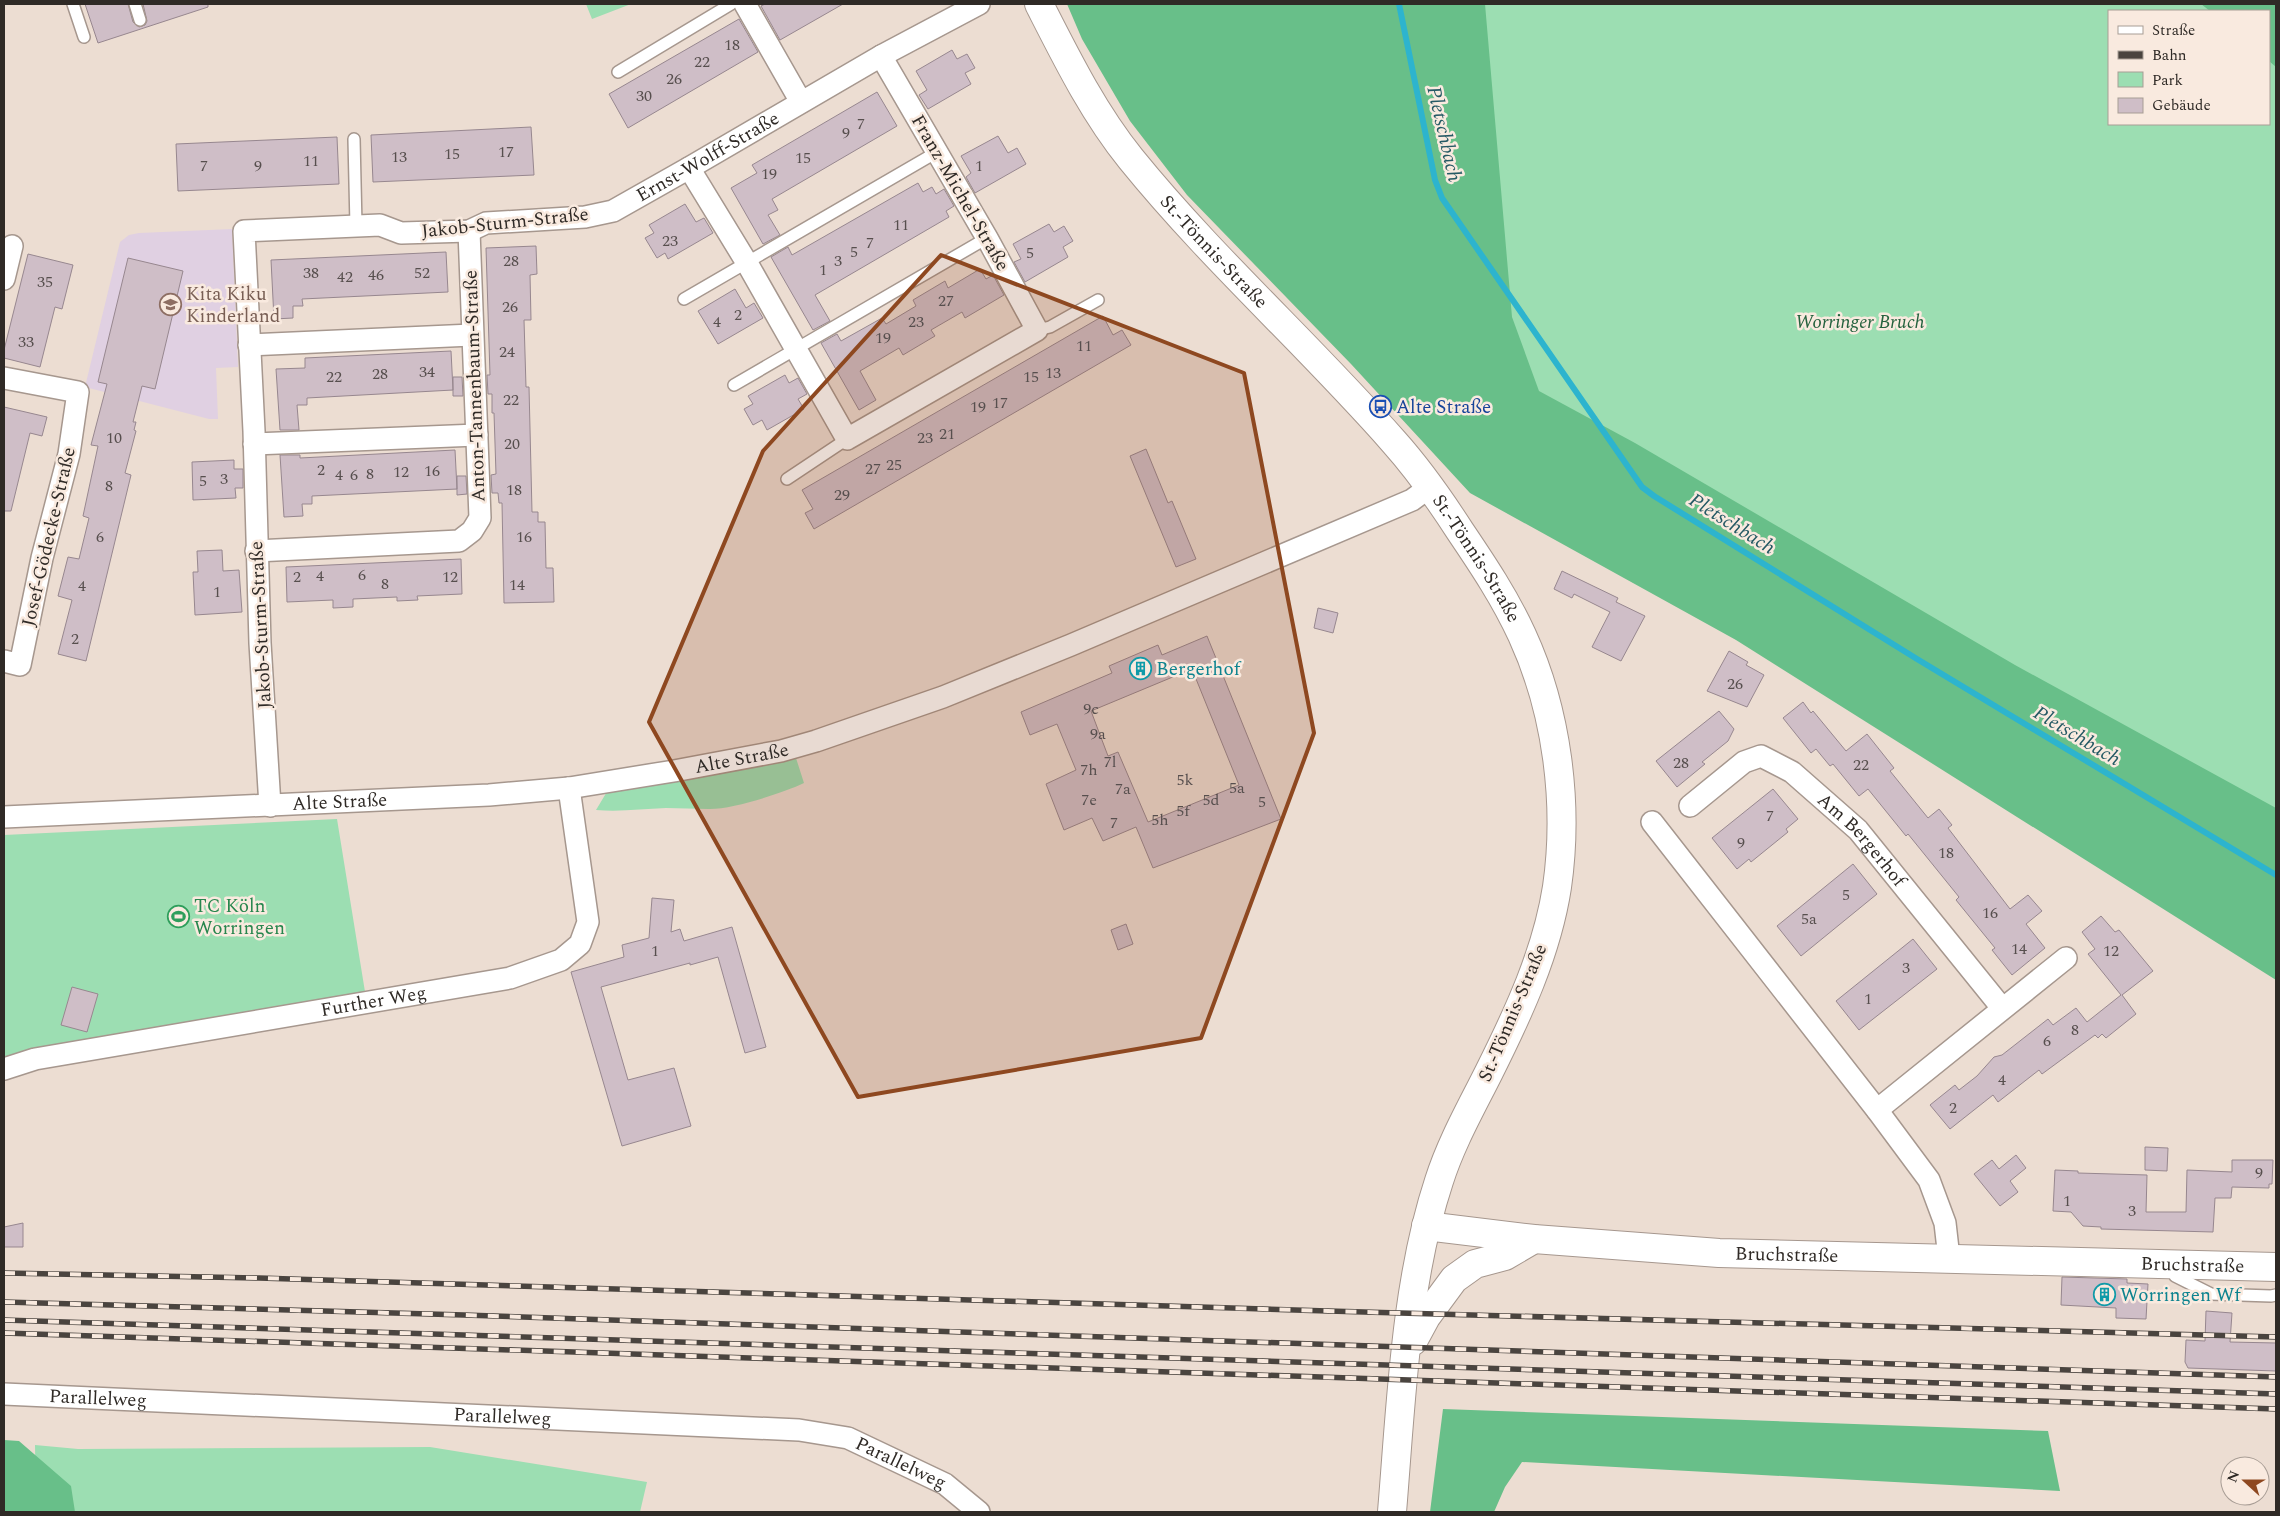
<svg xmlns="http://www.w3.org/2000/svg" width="2280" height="1516" font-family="Spectral,serif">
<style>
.education{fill:#e0d0e2}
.green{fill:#9cdeb2;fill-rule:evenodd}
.forest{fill:#68bf89}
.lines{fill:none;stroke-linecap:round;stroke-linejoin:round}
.stream{stroke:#2db4ce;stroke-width:6}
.building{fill:#cfbec7;stroke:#97878f;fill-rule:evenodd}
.service-casing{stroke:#a6978e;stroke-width:14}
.minor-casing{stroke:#a6978e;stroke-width:24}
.secondary-casing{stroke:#a6978e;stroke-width:30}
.service{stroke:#fff;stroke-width:11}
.minor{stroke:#fff;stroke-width:21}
.secondary{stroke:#fff;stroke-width:28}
.rail-casing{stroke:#4a443f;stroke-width:5.5}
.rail{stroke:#f9eadf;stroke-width:4;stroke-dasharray:11;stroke-linecap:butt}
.marked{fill:#8e4820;fill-opacity:0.2;stroke:#8e4820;stroke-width:4;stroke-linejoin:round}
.labels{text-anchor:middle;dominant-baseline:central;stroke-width:5;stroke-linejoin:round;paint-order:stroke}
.number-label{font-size:16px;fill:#574f4e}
.street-label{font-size:19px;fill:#2f2a26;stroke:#f9eadf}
.education-label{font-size:19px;fill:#785e54;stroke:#f9eadf;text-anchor:start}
.park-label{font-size:19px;font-style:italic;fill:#24623e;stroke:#f9eadf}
.transit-label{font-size:19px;fill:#164399;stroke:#f9eadf;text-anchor:start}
.culture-label{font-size:19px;fill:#0d838f;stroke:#f9eadf;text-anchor:start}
.leisure-label{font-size:19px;fill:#27864d;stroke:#f9eadf;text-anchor:start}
.water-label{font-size:20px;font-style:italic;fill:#265a65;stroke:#f9eadf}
</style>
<rect width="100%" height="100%" fill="#ecddd2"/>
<path class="education" d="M 232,229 L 238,367 L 216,368 L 218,419 L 209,419 L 85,387 L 120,242 L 129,235 L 139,233 Z"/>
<path class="green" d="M 586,4 L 631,4 L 592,19 Z
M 1420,4 L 2276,4 L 2276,950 L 1490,497 ZM 2109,11 L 2269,11 L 2269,124 L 2109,124 Z
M 790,756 L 796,758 L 804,783 C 783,793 731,810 708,809 C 694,809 680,808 666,808 C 642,809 620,812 596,810 L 608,790 Z
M 337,819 L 366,998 L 4,1063 L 4,835 Z
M 35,1445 L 78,1449 L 430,1447 L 647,1482 L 640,1512 L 36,1512 Z"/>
<path class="forest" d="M 1067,4 L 1485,4 L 1512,317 L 1539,391 L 1635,443 L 2015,665 L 2276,808 L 2276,980 L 1736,640 L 1470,493 L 1351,364 L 1187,195 L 1130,121 L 1082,39 Z
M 2201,4 L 2276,4 L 2276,67 L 2269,61 L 2269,11 L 2210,11 Z
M 1443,1409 L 2048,1431 L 2060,1491 L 1522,1462 L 1505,1487 L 1494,1512 L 1430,1512 Z
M 4,1440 L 19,1441 L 71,1486 L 75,1512 L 4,1512 Z"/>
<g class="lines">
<path class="stream" d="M 1399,4 L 1435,180 L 1442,198 L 1642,487 L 1654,496 L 1917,659 L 2276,875"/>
</g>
<path class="building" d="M 85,4 L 128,4 L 133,22 L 139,27 L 145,25 L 147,21 L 143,4 L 208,4 L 208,7 L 98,43 Z
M 765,4 L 843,4 L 780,40 L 761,6 Z
M 739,19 L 758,52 L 628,128 L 609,94 Z
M 952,50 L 957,59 L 967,54 L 975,68 L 965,73 L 971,84 L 928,109 L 919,95 L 927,90 L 916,71 Z
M 877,92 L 897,126 L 772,199 L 778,210 L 768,215 L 780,235 L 763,244 L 731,188 L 757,173 L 752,165 Z
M 531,127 L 534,175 L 373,182 L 371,135 Z
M 998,136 L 1008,153 L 1017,148 L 1026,164 L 975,193 L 966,177 L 971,173 L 961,156 Z
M 337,137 L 339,184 L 178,191 L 176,144 Z
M 918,183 L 923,192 L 932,187 L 936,194 L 944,189 L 954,206 L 946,211 L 949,217 L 815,295 L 830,321 L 813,330 L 771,257 L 788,247 L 792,255 Z
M 685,204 L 696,222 L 704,218 L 713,233 L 668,259 L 665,253 L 657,258 L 645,238 L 654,233 L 649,225 Z
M 1049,224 L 1054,232 L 1064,226 L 1073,241 L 1063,247 L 1068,257 L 1025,282 L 1014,262 L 1021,259 L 1013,244 Z
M 536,246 L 537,274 L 530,275 L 531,320 L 524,320 L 526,387 L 529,387 L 532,512 L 538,512 L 538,522 L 545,522 L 546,568 L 553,568 L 554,602 L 504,603 L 502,503 L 499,503 L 498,493 L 492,493 L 491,475 L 496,474 L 494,413 L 492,413 L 492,394 L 488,394 L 487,375 L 490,375 L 486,248 Z
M 446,252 L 448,292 L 302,299 L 303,306 L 293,306 L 293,318 L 274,319 L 271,260 Z
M 28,254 L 73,265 L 62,309 L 55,307 L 40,367 L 4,358 L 4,350 Z
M 128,258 L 183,271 L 155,389 L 142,386 L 133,422 L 136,422 L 134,430 L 136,431 L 125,473 L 131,475 L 86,661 L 58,654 L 72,600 L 58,596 L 68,557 L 79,559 L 89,518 L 83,516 L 98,446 L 91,445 L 107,384 L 98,382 Z
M 980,269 L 986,279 L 993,275 L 1004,295 L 965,318 L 962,312 L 931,330 L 935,336 L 903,355 L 899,348 L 860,371 L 876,400 L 859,410 L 821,343 L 837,334 L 841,341 L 882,318 L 886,324 L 916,306 L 913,300 L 945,281 L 948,288 Z
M 735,289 L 746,308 L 754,303 L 763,318 L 718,344 L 698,311 Z
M 1103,316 L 1113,335 L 1122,330 L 1131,345 L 814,529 L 805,513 L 813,509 L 802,490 Z
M 451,351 L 453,390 L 307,398 L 307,405 L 297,405 L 299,430 L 280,430 L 276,369 L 305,368 L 305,358 Z
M 785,375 L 789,383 L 798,378 L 807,394 L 798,399 L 804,409 L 767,430 L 762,420 L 753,425 L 744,409 L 753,404 L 748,396 Z
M 453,377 L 462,377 L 463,396 L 453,396 Z
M 4,407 L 47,417 L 42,436 L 30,433 L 11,511 L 4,511 Z
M 1146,449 L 1168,503 L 1172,501 L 1196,559 L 1176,567 L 1130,456 Z
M 455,450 L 457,489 L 312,496 L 312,504 L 302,504 L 303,516 L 284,517 L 280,455 L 300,455 L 300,458 Z
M 234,460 L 234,469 L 243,469 L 243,488 L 235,488 L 236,498 L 193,500 L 192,462 Z
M 457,476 L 466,476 L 467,494 L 457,495 Z
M 222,550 L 223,571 L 239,570 L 242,612 L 195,615 L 193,572 L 198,572 L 197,551 Z
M 461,559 L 462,594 L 417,596 L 418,600 L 397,601 L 397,597 L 353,599 L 353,607 L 333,608 L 333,600 L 287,602 L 286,567 Z
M 1562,571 L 1618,598 L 1616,602 L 1645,616 L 1621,661 L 1592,647 L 1610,612 L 1574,594 L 1572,598 L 1554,589 Z
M 1318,608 L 1338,613 L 1333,633 L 1314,628 Z
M 1207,636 L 1281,819 L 1153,868 L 1136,827 L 1103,841 L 1092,818 L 1064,830 L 1046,784 L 1076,770 L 1057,724 L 1030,735 L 1021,712 L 1112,673 L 1109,666 L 1158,645 L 1162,655 ZM 1192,669 L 1239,785 L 1148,822 L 1118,752 L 1108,756 L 1091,711 Z
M 1729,651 L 1748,662 L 1746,665 L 1764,675 L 1747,707 L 1707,691 Z
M 1803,702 L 1811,713 L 1813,711 L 1846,751 L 1867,734 L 1894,768 L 1890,771 L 1928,818 L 1939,809 L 1952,825 L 1948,828 L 2010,909 L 2028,895 L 2042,911 L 2026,924 L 2045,948 L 2012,975 L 1992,950 L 1995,948 L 1956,900 L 1959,897 L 1908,834 L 1906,836 L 1868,789 L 1859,796 L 1833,764 L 1830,766 L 1816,749 L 1811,753 L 1783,718 Z
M 1719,711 L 1734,729 L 1728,741 L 1702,762 L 1705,764 L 1677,787 L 1656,761 Z
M 1773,789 L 1798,819 L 1786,829 L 1788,832 L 1751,862 L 1749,859 L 1737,869 L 1712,838 Z
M 1853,864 L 1877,894 L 1801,956 L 1777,926 Z
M 652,898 L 674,900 L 671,932 L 680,929 L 684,941 L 732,927 L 766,1047 L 745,1053 L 718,957 L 690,965 L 690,963 L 601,987 L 628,1080 L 674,1068 L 691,1126 L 622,1146 L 571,972 L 624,957 L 622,945 L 649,938 Z
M 2101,916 L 2115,932 L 2119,930 L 2153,971 L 2122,995 L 2136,1014 L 2106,1038 L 2102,1034 L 2098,1038 L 2095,1035 L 2042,1074 L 2039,1070 L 1998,1102 L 1993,1095 L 1950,1129 L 1930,1105 L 1955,1085 L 1959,1090 L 1977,1076 L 1994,1057 L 2002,1055 L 2048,1019 L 2053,1025 L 2076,1008 L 2087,1022 L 2121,995 L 2088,954 L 2095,949 L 2082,932 Z
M 1126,924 L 1133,944 L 1118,950 L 1111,930 Z
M 1913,939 L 1937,969 L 1859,1030 L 1836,1001 Z
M 72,987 L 98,994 L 87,1032 L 61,1025 Z
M 2145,1147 L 2168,1148 L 2167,1171 L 2145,1170 Z
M 2016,1155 L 2026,1168 L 2010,1181 L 2018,1192 L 2000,1206 L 1974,1174 L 1992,1160 L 1999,1169 Z
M 2232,1160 L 2273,1160 L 2272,1184 L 2269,1184 L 2269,1188 L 2232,1187 L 2231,1198 L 2215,1198 L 2213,1232 L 2101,1229 L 2101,1227 L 2083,1226 L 2071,1212 L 2053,1211 L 2055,1170 L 2078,1171 L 2078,1173 L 2147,1175 L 2146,1212 L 2186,1212 L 2187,1170 L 2232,1172 Z
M 23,1223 L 23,1247 L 4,1247 L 4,1227 Z
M 2062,1277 L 2127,1279 L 2127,1283 L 2148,1284 L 2146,1319 L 2116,1318 L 2116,1308 L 2061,1305 Z
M 2206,1311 L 2232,1313 L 2230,1342 L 2276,1343 L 2276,1371 L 2188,1368 L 2185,1362 L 2186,1340 L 2205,1341 Z"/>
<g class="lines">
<defs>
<path id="service" d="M 73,4 L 84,37
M 135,4 L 140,20
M 618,72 L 731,4
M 354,139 L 356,226
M 684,299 L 937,152
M 1037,330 L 1050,327 L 1098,300
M 734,385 L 987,238
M 787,479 L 847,439
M 2172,1269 L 2175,1276 L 2211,1294 L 2271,1296 L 2276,1295"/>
<g id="minor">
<path d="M 745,4 L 801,102"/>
<path d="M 689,168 L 747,263 L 847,439 L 1037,330 L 987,238 L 881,56"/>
<path d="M 4,279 L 12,246"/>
<path d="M 249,345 L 472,335"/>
<path d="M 4,378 L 78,392 L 69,454 L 42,558 L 20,665 L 4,661"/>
<path d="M 254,444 L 477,435"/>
<path d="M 256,551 L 459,541 L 472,531 L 480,518 L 469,231"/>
<path id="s1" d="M 270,806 L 260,643 L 254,431 L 244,231 L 380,225 L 401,233 L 469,231 L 486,223 L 585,217 L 613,211 L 689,168 L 881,56 L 979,4"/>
<path id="s2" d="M 1690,806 L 1744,762 L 1761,756 L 1792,772 L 1858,830 L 2002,1008"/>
<path id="s3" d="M 4,817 L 489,795 L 569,788 L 674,771 L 781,751 L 816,741 L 943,697 L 1071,645 L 1412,500 L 1431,486"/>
<path d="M 1652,822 L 1877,1110 L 1929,1180 L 1945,1223 L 1949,1258"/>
<path id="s4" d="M 4,1069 L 35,1059 L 510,978 L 561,960 L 580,944 L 588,922 L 569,788"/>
<path d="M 1877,1110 L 2066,958"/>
<path id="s5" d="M 4,1394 L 799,1430 L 848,1438 L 945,1484 L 979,1512"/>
</g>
<g id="secondary">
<path id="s6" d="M 1039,4 C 1066,57 1093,112 1131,159 C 1212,259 1309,345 1394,442 C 1419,470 1440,500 1460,531 C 1483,565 1505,598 1522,635 C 1557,711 1569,804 1557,887 C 1547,952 1518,1014 1489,1072 C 1471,1108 1451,1143 1439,1181 C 1405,1284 1401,1405 1392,1512"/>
<path id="s7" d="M 1426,1226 L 1534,1239 L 1719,1253 L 2276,1267"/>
<path d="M 1413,1341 L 1426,1317 L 1454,1279 L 1475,1264 L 1505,1256 L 1534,1239"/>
</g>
</defs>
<use href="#service" class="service-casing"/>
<use href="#minor" class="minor-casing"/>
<use href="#secondary" class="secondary-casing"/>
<use href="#service" class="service"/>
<use href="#minor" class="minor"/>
<use href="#secondary" class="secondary"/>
<defs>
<path id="rail" d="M 4,1273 L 259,1278 L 1328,1311 L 2276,1337
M 4,1302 L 464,1315 L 2276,1377
M 4,1320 L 2276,1394
M 4,1333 L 2276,1409"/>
</defs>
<use href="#rail" class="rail-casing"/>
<use href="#rail" class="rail"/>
</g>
<path class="marked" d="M 941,255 L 1244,373 L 1314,733 L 1201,1038 L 858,1097 L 649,722 L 763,451 Z"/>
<defs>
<symbol id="school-ring" viewBox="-11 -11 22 22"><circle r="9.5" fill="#f9eadf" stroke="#8d6e63" stroke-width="1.5"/><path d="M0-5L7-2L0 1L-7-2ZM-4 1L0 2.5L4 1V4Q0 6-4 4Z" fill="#8d6e63"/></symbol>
<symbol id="bus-ring" viewBox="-11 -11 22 22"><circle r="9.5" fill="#f9eadf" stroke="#1a4fb4" stroke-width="1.5"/><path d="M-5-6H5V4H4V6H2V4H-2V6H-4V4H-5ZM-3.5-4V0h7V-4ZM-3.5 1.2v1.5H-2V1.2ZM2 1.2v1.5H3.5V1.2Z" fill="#1a4fb4"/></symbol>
<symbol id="building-ring" viewBox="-11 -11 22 22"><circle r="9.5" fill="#f9eadf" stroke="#0f9aa8" stroke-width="1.5"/><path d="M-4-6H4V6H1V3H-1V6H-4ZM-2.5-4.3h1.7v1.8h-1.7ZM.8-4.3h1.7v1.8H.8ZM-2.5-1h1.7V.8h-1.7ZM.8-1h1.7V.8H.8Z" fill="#0f9aa8"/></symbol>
<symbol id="stadium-ring" viewBox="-11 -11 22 22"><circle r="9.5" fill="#f9eadf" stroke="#2e9e5b" stroke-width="1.5"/><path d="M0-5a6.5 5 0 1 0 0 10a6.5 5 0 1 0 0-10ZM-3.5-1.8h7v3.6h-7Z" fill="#2e9e5b"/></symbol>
</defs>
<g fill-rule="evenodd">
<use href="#school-ring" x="158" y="292" width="25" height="25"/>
<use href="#bus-ring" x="1368" y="394" width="25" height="25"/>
<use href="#building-ring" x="1128" y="656" width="25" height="25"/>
<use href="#stadium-ring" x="166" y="904" width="25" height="25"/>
<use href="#building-ring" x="2092" y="1282" width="25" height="25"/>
</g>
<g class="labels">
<g class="number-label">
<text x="732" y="45">18</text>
<text x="702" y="62">22</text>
<text x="674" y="79">26</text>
<text x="644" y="96">30</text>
<text x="861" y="124">7</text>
<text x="846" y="133">9</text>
<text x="506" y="152">17</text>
<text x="452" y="154">15</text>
<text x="399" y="157">13</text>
<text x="803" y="158">15</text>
<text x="311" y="161">11</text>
<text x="204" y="166">7</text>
<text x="258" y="166">9</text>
<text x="979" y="166">1</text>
<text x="769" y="174">19</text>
<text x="901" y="225">11</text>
<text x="670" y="241">23</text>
<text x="870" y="243">7</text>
<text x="854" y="252">5</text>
<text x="1030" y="253">5</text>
<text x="511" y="261">28</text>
<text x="838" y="261">3</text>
<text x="823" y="270">1</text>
<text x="311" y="273">38</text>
<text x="422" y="273">52</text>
<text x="376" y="275">46</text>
<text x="345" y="277">42</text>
<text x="45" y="282">35</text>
<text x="946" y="301">27</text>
<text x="510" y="307">26</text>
<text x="738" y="315">2</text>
<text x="717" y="322">4</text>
<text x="916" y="322">23</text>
<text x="883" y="338">19</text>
<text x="26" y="342">33</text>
<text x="1084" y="346">11</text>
<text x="507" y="352">24</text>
<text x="427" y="372">34</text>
<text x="1053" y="373">13</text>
<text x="380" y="374">28</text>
<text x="334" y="377">22</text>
<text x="1031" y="377">15</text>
<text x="511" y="400">22</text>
<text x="1000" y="403">17</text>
<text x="978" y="407">19</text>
<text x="947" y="434">21</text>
<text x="114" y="438">10</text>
<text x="925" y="438">23</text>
<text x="512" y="444">20</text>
<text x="894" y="465">25</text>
<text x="873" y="469">27</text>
<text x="321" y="470">2</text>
<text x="432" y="471">16</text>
<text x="401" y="472">12</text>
<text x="370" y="474">8</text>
<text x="339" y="475">4</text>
<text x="354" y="475">6</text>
<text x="224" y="479">3</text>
<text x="203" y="481">5</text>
<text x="109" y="486">8</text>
<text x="514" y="490">18</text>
<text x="842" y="495">29</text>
<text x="100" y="537">6</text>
<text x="524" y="537">16</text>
<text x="362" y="575">6</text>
<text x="320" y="576">4</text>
<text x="297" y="577">2</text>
<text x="450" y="577">12</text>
<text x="385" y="584">8</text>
<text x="517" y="585">14</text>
<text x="82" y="586">4</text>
<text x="217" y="592">1</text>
<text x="75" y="639">2</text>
<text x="1735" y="684">26</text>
<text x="1091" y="709">9c</text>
<text x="1098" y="734">9a</text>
<text x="1110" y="762">7l</text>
<text x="1681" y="763">28</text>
<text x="1861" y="765">22</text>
<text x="1089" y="770">7h</text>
<text x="1185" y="780">5k</text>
<text x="1237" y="788">5a</text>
<text x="1123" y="789">7a</text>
<text x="1089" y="800">7e</text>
<text x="1211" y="800">5d</text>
<text x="1262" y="802">5</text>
<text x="1183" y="811">5f</text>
<text x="1770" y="816">7</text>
<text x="1160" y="820">5h</text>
<text x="1114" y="823">7</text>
<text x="1741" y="843">9</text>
<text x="1946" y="853">18</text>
<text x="1846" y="895">5</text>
<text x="1990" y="913">16</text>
<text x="1809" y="919">5a</text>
<text x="2019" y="949">14</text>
<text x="655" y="951">1</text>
<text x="2111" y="951">12</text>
<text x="1906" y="968">3</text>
<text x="1868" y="999">1</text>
<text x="2075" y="1030">8</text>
<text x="2047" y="1041">6</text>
<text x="2002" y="1080">4</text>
<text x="1953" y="1108">2</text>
<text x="2259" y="1173">9</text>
<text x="2067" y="1201">1</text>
<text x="2132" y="1211">3</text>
</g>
<g class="street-label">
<text stroke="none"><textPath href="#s1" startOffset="1058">Ernst-Wolff-Straße</textPath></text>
<text transform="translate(960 193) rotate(60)">Franz-Michel-Straße</text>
<text transform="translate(505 223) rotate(-6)">Jakob-Sturm-Straße</text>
<text stroke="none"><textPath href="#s6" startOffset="305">St.-Tönnis-Straße</textPath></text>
<text transform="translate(475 386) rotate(-92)">Anton-Tannenbaum-Straße</text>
<text transform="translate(49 537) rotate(-77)">Josef-Gödecke-Straße</text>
<text stroke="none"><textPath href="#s6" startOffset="710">St.-Tönnis-Straße</textPath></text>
<text transform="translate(261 625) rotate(-93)">Jakob-Sturm-Straße</text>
<text stroke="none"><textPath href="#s3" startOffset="741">Alte Straße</textPath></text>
<text stroke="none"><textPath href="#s3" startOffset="336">Alte Straße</textPath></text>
<text stroke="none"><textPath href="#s2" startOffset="220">Am Bergerhof</textPath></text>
<text stroke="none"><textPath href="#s4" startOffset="376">Further Weg</textPath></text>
<text transform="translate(1513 1013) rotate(-67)">St.-Tönnis-Straße</text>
<text stroke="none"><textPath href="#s7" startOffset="362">Bruchstraße</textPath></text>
<text stroke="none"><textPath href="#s7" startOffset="768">Bruchstraße</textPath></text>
<text stroke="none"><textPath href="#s5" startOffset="94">Parallelweg</textPath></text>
<text stroke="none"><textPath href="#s5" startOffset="499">Parallelweg</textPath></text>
<text stroke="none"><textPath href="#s5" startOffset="904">Parallelweg</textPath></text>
</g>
<g class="education-label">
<text x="186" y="294">Kita Kiku<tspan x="186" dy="22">Kinderland</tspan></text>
</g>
<g class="park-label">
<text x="1860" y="322">Worringer Bruch</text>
</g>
<g class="transit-label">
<text x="1396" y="407">Alte Straße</text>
</g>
<g class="culture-label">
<text x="1156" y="669">Bergerhof</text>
<text x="2120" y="1295">Worringen Wf</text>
</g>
<g class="leisure-label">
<text x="194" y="906">TC Köln<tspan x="194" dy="22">Worringen</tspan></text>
</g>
<g class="water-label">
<text transform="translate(1444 134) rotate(77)">Pletschbach</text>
<text transform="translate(1732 524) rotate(32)">Pletschbach</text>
<text transform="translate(2077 736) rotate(31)">Pletschbach</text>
</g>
</g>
<rect width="2280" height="1516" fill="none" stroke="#2f2a26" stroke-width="10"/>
<rect x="2108" y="10" width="162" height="115" fill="#f9eadf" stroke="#a89d95"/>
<rect x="2118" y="26" width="25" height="8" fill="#ffffff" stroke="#a89d95"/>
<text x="2152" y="35" font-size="15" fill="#2f2a26">Straße</text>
<rect x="2118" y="51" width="25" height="8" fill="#4a443f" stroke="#a89d95"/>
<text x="2152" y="60" font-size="15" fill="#2f2a26">Bahn</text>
<rect x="2118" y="72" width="25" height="15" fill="#9cdeb2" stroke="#a89d95"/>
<text x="2152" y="85" font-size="15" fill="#2f2a26">Park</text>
<rect x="2118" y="98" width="25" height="15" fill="#cfbec7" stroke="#a89d95"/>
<text x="2152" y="110" font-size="15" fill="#2f2a26">Gebäude</text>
<g transform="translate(2245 1481) rotate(291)"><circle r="24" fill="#f9eadf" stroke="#a89d95"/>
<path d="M0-4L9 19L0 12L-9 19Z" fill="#8e4820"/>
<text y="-8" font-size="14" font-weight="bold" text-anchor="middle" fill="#2f2a26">N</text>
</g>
</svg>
